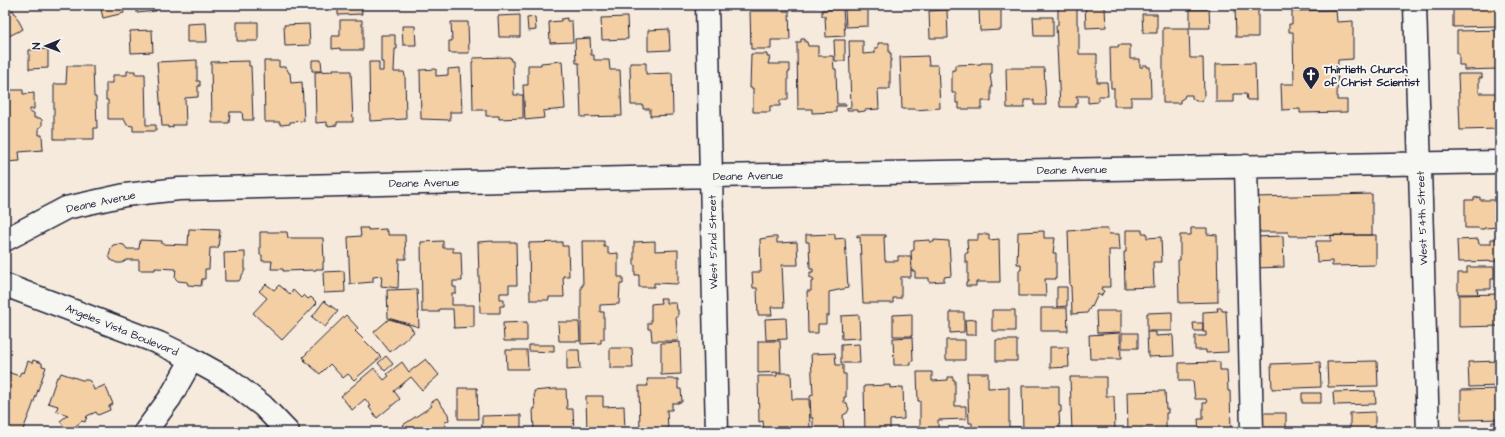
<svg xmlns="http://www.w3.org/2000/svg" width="1505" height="437" font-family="'Architects Daughter',sans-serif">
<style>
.building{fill:#f4cfa4;stroke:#22223b}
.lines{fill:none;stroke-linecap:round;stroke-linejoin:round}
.minor-casing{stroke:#22223b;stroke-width:25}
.minor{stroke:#f6f6f2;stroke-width:22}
.labels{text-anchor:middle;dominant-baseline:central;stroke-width:4;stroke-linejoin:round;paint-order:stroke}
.poi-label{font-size:11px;font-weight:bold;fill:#22223b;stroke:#f6f6f2;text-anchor:start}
.street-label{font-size:11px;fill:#22223b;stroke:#f6f6f2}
</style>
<rect width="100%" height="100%" fill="#f5eadb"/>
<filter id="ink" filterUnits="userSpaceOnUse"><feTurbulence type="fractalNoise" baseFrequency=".025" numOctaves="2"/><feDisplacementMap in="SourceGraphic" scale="8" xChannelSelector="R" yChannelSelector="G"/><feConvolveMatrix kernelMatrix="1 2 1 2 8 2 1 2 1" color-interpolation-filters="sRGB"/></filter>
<g filter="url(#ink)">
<path class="building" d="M 100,5 L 122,5 L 124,13 L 103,18 Z
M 137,5 L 155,5 L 156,11 L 137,13 Z
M 338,5 L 361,5 L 362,14 L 338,15 Z
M 797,5 L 816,5 L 816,7 L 797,7 Z
M 1085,5 L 1103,5 L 1103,8 L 1105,8 L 1106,27 L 1086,28 Z
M 1258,5 L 1258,37 L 1236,37 L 1235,6 Z
M 1453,5 L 1500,5 L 1500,26 L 1453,27 Z
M 1058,6 L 1077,6 L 1077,24 L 1079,25 L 1079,54 L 1097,54 L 1097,82 L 1107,82 L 1108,96 L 1098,96 L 1098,102 L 1088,103 L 1088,96 L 1076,96 L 1076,98 L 1078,98 L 1078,104 L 1076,104 L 1076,107 L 1060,107 L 1056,25 L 1058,25 Z
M 868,8 L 868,26 L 846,27 L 845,9 Z
M 843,9 L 845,36 L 826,37 L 825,16 L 822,16 L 822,10 Z
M 1190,9 L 1209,9 L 1210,28 L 1190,28 Z
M 13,10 L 23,29 L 5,38 L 5,14 Z
M 947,10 L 948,38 L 930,38 L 929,11 Z
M 979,10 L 1001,10 L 1001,30 L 980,31 Z
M 1336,10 L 1337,22 L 1353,21 L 1353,59 L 1338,60 L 1337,100 L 1347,100 L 1347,112 L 1300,113 L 1300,109 L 1282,110 L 1281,84 L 1294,84 L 1293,32 L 1289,32 L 1289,24 L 1292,24 L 1292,11 Z
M 750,11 L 789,11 L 790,40 L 771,40 L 771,49 L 751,49 Z
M 1142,14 L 1157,14 L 1157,33 L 1143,33 Z
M 520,15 L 520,37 L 499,37 L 498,16 Z
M 535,17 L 536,30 L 528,31 L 527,18 Z
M 627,17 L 628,39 L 602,40 L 601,18 Z
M 1033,17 L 1053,17 L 1053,36 L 1034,36 Z
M 567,18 L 567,21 L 572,21 L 573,42 L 550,43 L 549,22 L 561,21 L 561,19 Z
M 340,20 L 362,20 L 362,25 L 363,25 L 363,50 L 340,50 L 340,48 L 332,49 L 332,36 L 340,36 Z
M 237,22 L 258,22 L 258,41 L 237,41 Z
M 451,22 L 468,22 L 469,53 L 449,53 L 449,41 L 452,41 Z
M 206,23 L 207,42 L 187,42 L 187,24 Z
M 309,24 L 310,45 L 285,46 L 284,25 Z
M 402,26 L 415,26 L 416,45 L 403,45 Z
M 1163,28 L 1189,28 L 1190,58 L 1203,58 L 1204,97 L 1201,101 L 1196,101 L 1192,98 L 1192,95 L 1185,95 L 1184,98 L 1180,100 L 1180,103 L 1163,103 Z
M 669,29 L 670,50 L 648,51 L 648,30 Z
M 152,30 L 153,52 L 131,53 L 130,31 Z
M 1500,30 L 1500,64 L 1498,64 L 1498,69 L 1464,70 L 1464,65 L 1459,65 L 1459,53 L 1457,53 L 1457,31 Z
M 381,35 L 395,35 L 395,45 L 397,45 L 397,49 L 395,49 L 394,72 L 404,72 L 405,76 L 406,119 L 370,121 L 369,62 L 379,62 L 379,71 L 383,71 L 383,62 L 381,62 Z
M 590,38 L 591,55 L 594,55 L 594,60 L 609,60 L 610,70 L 620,70 L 622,116 L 581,117 L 579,63 L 576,63 L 575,39 Z
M 801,39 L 805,39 L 805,42 L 807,42 L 808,46 L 818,46 L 818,56 L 833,56 L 834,69 L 836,69 L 837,104 L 846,104 L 846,106 L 836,106 L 836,112 L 812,113 L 812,109 L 798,109 L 797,46 L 797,42 L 801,42 Z
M 834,40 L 845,40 L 845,61 L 835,61 Z
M 849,41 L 863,41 L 863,54 L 875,53 L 875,48 L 878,48 L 878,43 L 889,43 L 889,53 L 891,53 L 891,61 L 890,61 L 890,89 L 878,89 L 879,109 L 865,110 L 865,111 L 858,112 L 858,110 L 847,110 L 847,108 L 851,107 Z
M 1118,45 L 1130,45 L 1130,59 L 1140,59 L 1140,67 L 1143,67 L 1143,65 L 1147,65 L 1147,67 L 1150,67 L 1151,97 L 1131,97 L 1131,106 L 1114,106 L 1114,88 L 1111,88 L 1110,47 L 1119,47 Z
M 48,49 L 48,68 L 29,69 L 29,50 Z
M 751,54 L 767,54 L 767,57 L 770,57 L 768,64 L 790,64 L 790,72 L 788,72 L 788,100 L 780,100 L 780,106 L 770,106 L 770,112 L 753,112 L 753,88 L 750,88 Z
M 928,56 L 929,65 L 938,65 L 940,108 L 916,110 L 916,109 L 902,109 L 900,57 Z
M 510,57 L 511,61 L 513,61 L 514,95 L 523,95 L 523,118 L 499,119 L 499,116 L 486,116 L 486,110 L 473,110 L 472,62 L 473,62 L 473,58 Z
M 197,60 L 197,81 L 200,81 L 200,86 L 198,86 L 198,97 L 185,98 L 186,125 L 173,125 L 173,127 L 168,128 L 168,126 L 162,126 L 157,62 Z
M 312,60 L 321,60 L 322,71 L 312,71 Z
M 249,61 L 249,66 L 251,66 L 253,120 L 243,120 L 242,112 L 230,112 L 229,123 L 212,123 L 211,62 Z
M 264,61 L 279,61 L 279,67 L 286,67 L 289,73 L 290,73 L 291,83 L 302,82 L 304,121 L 290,122 L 290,124 L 280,125 L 280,122 L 265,122 Z
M 562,61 L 565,109 L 543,111 L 544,118 L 525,120 L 523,85 L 528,85 L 528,65 L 541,65 L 541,63 Z
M 630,63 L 646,63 L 646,74 L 672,73 L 673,115 L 650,116 L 650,109 L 643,109 L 643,105 L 631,105 Z
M 981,63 L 992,63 L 992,73 L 990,74 L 992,88 L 991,88 L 991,101 L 982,101 L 982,109 L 959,109 L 959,103 L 956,103 L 956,93 L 952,93 L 952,70 L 955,70 L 955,65 L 981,64 Z
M 1255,63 L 1256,100 L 1247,100 L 1246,94 L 1234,94 L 1234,102 L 1216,102 L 1216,64 Z
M 67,66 L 93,66 L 94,97 L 96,97 L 97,128 L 94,128 L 94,139 L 54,139 L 54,84 L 66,84 Z
M 460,68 L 462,112 L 450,112 L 450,120 L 421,119 L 420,70 L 436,69 L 436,76 L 448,75 L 448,69 Z
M 1006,68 L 1044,68 L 1046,105 L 1034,105 L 1034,100 L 1024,100 L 1024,108 L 1007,108 Z
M 333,69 L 341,69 L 341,71 L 351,71 L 353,122 L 337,122 L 337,125 L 327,126 L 327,122 L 316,123 L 315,72 L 333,71 Z
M 127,71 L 135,71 L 135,74 L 145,74 L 146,125 L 156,125 L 156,131 L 133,131 L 133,126 L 127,125 L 124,119 L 108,119 L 108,100 L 106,100 L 106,83 L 113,83 L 113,75 L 127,75 Z
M 1458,74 L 1482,74 L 1482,78 L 1479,78 L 1479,93 L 1498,93 L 1499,129 L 1460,130 Z
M 5,90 L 23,90 L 23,94 L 34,93 L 34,109 L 30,109 L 30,113 L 34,113 L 34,118 L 40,118 L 42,120 L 42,126 L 39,128 L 39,135 L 42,135 L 43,150 L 19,152 L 20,161 L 5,162 Z
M 1372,194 L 1372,234 L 1373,235 L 1289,236 L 1288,232 L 1256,232 L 1256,197 Z
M 1480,197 L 1480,200 L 1500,200 L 1500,227 L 1484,228 L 1484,229 L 1479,229 L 1479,228 L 1465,228 L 1465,200 L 1474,200 L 1474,198 Z
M 360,228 L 368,228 L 368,230 L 386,229 L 386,231 L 388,231 L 388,235 L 405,235 L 406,259 L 399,259 L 398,288 L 381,286 L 382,276 L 373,277 L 373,282 L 350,284 L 348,237 L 361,236 Z
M 1191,228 L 1207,228 L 1207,234 L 1217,235 L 1218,302 L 1179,303 L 1178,260 L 1180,260 L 1180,235 L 1191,235 Z
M 189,229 L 220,230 L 218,248 L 210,248 L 209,269 L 205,269 L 205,279 L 202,279 L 201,286 L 188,285 L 187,282 L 178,281 L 175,278 L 176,269 L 155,268 L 155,270 L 139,270 L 139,260 L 127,260 L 122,263 L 117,263 L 111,260 L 109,256 L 111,248 L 113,245 L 119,244 L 124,245 L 127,249 L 139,249 L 140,240 L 162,241 L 162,244 L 188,245 Z
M 1097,229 L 1108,229 L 1109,234 L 1119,234 L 1120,250 L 1109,250 L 1110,287 L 1102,287 L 1101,289 L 1104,291 L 1101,296 L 1098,294 L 1092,307 L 1091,306 L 1087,313 L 1072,314 L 1071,286 L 1070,286 L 1068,231 Z
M 1126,230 L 1142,230 L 1142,233 L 1147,233 L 1147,238 L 1161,237 L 1162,262 L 1153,262 L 1154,287 L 1125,288 L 1124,252 L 1126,252 Z
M 1044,231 L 1044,238 L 1055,238 L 1053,253 L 1056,253 L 1056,279 L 1045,279 L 1046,296 L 1019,296 L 1019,270 L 1021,270 L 1021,264 L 1017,264 L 1018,232 Z
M 260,232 L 287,232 L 288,238 L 323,238 L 324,262 L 323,262 L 323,269 L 316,269 L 316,270 L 283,271 L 283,269 L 271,269 L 272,261 L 262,261 L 262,255 L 260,255 Z
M 835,234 L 835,239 L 845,238 L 848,288 L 829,292 L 829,316 L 826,316 L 826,324 L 818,324 L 818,333 L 808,333 L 807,291 L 811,291 L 811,282 L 814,281 L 813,278 L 810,278 L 810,272 L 813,272 L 813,269 L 810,269 L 809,242 L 806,242 L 806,235 Z
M 978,234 L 989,234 L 989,240 L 999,239 L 1000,282 L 976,282 L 976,286 L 966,286 L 966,282 L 968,282 L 968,262 L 965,262 L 965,253 L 968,253 L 967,240 L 978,240 Z
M 857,235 L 886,235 L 886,237 L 884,237 L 885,261 L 898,261 L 898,256 L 911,256 L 911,277 L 901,277 L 901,298 L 893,298 L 893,303 L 863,303 L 860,237 L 857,238 Z
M 1331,235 L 1376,235 L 1376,265 L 1332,266 L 1332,261 L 1317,262 L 1316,241 L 1331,241 Z
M 1283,236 L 1284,267 L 1255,268 L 1254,237 Z
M 772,237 L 777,237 L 777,243 L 797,242 L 798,265 L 782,265 L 784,307 L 771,307 L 772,315 L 758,315 L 757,288 L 753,288 L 752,272 L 761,272 L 760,239 Z
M 1478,239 L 1479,244 L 1491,244 L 1491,239 L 1500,239 L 1500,261 L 1458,262 L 1457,240 Z
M 930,240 L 930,242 L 934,242 L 934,240 L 949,241 L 951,276 L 944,277 L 944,281 L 929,282 L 929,278 L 915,278 L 915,271 L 912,271 L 911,251 L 914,250 L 914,241 Z
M 443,241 L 443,248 L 453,248 L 453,252 L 461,252 L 462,281 L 453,281 L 453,287 L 456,287 L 456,293 L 452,293 L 452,305 L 474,305 L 474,327 L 454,328 L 453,309 L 439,309 L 439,312 L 422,312 L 421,242 Z
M 493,241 L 493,242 L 516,242 L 517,285 L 509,285 L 509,293 L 500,293 L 500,299 L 504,299 L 504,306 L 500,306 L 500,313 L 480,313 L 478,242 Z
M 582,241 L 604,241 L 604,247 L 608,247 L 608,254 L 618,253 L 618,277 L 623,277 L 623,284 L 620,284 L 619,304 L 600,305 L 600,312 L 604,312 L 604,339 L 601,339 L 601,343 L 581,344 L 581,286 L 583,286 Z
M 655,241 L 655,251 L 678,250 L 678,284 L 654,283 L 654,287 L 639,287 L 639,275 L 635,275 L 635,265 L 634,265 L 634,242 Z
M 562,242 L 562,246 L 568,246 L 569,276 L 563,276 L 564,297 L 549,297 L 549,300 L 530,300 L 529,243 Z
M 245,252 L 245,270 L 239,281 L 225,281 L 224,253 Z
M 1467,267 L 1494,267 L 1494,279 L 1491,279 L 1491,289 L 1477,289 L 1478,294 L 1458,294 L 1458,273 L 1467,273 Z
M 344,271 L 345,292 L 324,293 L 323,272 Z
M 266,284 L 274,290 L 279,285 L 290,294 L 293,290 L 301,298 L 304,295 L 308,299 L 311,297 L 317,303 L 282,340 L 253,313 L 267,298 L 259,291 Z
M 1057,287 L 1067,287 L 1067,306 L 1057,307 Z
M 417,289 L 419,327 L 388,318 L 387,290 Z
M 1500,294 L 1500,326 L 1459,327 L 1459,295 Z
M 660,298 L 666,298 L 666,303 L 676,303 L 677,310 L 678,310 L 678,317 L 676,317 L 678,341 L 652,341 L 651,329 L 648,329 L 648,323 L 651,323 L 651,304 L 661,303 Z
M 324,301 L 338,311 L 325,327 L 312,317 Z
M 1041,308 L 1067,308 L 1068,331 L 1041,331 Z
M 1217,308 L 1222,308 L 1222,311 L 1226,311 L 1228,352 L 1206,353 L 1206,350 L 1195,350 L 1195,336 L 1206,336 L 1206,332 L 1203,332 L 1203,312 L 1218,311 Z
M 992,310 L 1015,310 L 1015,331 L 992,331 Z
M 1096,311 L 1121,311 L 1121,332 L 1097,333 Z
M 950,312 L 964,312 L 964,332 L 950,333 Z
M 1172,312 L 1172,331 L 1147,331 L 1147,313 Z
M 912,314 L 912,336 L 893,336 L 893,315 Z
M 346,315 L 358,328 L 355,331 L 381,357 L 354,380 L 348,374 L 343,378 L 330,364 L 320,374 L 304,360 L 305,360 L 303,357 Z
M 859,315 L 860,338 L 842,339 L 841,316 Z
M 786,318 L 787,339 L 766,340 L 765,319 Z
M 389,319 L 409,325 L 414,332 L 390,352 L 374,332 Z
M 976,319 L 976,335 L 966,335 L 965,320 Z
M 527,322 L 527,341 L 504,341 L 503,323 Z
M 558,322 L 579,322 L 580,341 L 559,341 Z
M 1193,323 L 1203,323 L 1203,331 L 1194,331 Z
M 1147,332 L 1156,332 L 1156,336 L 1173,335 L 1174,356 L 1148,357 Z
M 1120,333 L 1121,359 L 1090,359 L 1089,335 Z
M 1122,333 L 1138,333 L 1138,348 L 1122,348 Z
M 912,337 L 913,361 L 911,361 L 911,365 L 894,365 L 893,338 Z
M 946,340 L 965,340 L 965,360 L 946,360 Z
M 996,340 L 1017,340 L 1017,361 L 996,361 Z
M 758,341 L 780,341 L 781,372 L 758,373 Z
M 680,342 L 681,374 L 661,375 L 661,343 Z
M 859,344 L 860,363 L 841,363 L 841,345 Z
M 529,345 L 554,345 L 554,352 L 529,351 Z
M 1050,347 L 1068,347 L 1069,367 L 1050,368 Z
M 610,348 L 632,348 L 633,368 L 610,368 Z
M 506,350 L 527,350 L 528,369 L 507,369 Z
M 567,350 L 579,350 L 580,369 L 567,370 Z
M 835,353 L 836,365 L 843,365 L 843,374 L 846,374 L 846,397 L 844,397 L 844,401 L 843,401 L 847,404 L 849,409 L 847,413 L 843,415 L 844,431 L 810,432 L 810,430 L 813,430 L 813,418 L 811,418 L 810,396 L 813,395 L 811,354 Z
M 386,356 L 393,364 L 385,371 L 378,363 Z
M 426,359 L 439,375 L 422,390 L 411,377 L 394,391 L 400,399 L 377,418 L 369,407 L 371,406 L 365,399 L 352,410 L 341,396 L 374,368 L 384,380 L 389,376 L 387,374 L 402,362 L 409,372 Z
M 33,360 L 42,363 L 42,366 L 46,367 L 31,410 L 22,432 L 5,431 L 5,371 L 19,376 L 21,372 L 24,373 L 28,361 L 32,363 Z
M 1377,361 L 1378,386 L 1328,387 L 1327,362 Z
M 1500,361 L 1500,386 L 1469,387 L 1468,362 Z
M 1220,362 L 1220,370 L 1227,370 L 1228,391 L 1230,391 L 1231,432 L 1199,432 L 1198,419 L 1203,419 L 1203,403 L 1207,403 L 1206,399 L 1195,399 L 1193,381 L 1179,381 L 1179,363 Z
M 1320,362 L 1321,387 L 1272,389 L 1271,364 Z
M 917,372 L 932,372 L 932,381 L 948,380 L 948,377 L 953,377 L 953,380 L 955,380 L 955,406 L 966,406 L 966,419 L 938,420 L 938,432 L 920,432 L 920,401 L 918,401 Z
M 61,373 L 82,380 L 88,380 L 91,382 L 94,390 L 105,385 L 113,404 L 109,406 L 110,410 L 98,415 L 96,412 L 87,416 L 85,422 L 82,421 L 68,432 L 60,421 L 68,415 L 56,411 L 58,406 L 48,403 L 57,377 L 59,377 Z
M 777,373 L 791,373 L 792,399 L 809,399 L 810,429 L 809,431 L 764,432 L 763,421 L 759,422 L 758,376 L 777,376 Z
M 967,373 L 988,373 L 988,388 L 1009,387 L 1009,427 L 1020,427 L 1020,431 L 972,432 L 972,423 L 969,423 Z
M 1070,377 L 1106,377 L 1106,396 L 1114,396 L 1115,432 L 1072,432 Z
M 647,379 L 678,379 L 678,389 L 681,389 L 682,402 L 679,402 L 679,403 L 672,403 L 672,410 L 667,410 L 668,430 L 669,430 L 669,432 L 640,432 L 639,386 L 648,386 Z
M 890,385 L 890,388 L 903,387 L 904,419 L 890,420 L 890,432 L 865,432 L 864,386 Z
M 1022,386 L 1059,386 L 1059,406 L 1061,406 L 1061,412 L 1059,412 L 1060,431 L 1023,432 Z
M 458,388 L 477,388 L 478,419 L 458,419 Z
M 554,389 L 566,389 L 567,409 L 573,409 L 574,432 L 534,432 L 533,409 L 535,409 L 534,391 Z
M 1500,389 L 1500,419 L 1461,420 L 1461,390 Z
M 1165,391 L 1166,409 L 1168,409 L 1168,413 L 1166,413 L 1166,431 L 1155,431 L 1155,429 L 1143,429 L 1143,432 L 1128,432 L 1127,392 Z
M 1375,391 L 1376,404 L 1334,405 L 1333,392 Z
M 1302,393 L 1321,393 L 1321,403 L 1302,403 Z
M 586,396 L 603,396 L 603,407 L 624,406 L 625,432 L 587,432 Z
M 437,399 L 448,414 L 449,420 L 444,423 L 450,432 L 396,432 L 404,426 L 403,425 L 432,406 L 430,403 Z
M 1375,412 L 1375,432 L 1350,432 L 1350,413 Z
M 1260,413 L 1286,413 L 1286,432 L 1261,432 Z
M 521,415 L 521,432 L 482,432 L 482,416 Z
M 1492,422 L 1500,422 L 1500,432 L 1489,432 L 1489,431 L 1492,431 Z"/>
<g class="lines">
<defs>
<path id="minor" d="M 707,5 L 717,432
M 1415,5 L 1428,432
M 1246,166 L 1252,432
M 5,240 L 66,208 L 125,195 L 179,189 L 712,176 L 1500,162
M 5,285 L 159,343 L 192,359 L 228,379 L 263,406 L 288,432
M 145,432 L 170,398 L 192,359"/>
</defs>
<use href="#minor" class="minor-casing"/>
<use href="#minor" class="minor"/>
</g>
</g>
<defs>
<symbol id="church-pin" viewBox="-11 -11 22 30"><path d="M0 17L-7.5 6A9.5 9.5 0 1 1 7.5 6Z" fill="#22223b" stroke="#f6f6f2"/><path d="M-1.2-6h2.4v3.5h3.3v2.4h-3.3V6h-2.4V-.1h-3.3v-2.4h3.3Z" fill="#fff"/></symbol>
</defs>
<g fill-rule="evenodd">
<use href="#church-pin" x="1301" y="65" width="20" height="27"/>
</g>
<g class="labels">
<g class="poi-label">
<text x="1324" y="69">Thirtieth Church<tspan x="1324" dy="13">of Christ Scientist</tspan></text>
</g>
<g class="street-label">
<text transform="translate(1072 170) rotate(-1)">Deane Avenue</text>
<text transform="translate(748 176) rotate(-1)">Deane Avenue</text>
<text transform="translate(424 183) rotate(-1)">Deane Avenue</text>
<text transform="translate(101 202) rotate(-12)">Deane Avenue</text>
<text transform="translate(1422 218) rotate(-92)">West 54th Street</text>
<text transform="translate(713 242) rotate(-91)">West 52nd Street</text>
<text transform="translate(122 330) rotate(22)">Angeles Vista Boulevard</text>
</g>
</g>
<rect width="1505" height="437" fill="none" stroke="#f6f6f2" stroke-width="20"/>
<rect x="10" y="10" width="1485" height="417" fill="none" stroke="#22223b" stroke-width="1.5" filter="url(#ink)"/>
<g transform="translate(46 46) rotate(269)" stroke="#f6f6f2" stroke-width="3" paint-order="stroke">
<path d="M0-3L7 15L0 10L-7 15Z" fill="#22223b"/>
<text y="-6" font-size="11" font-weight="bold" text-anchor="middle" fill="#22223b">N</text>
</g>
</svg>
